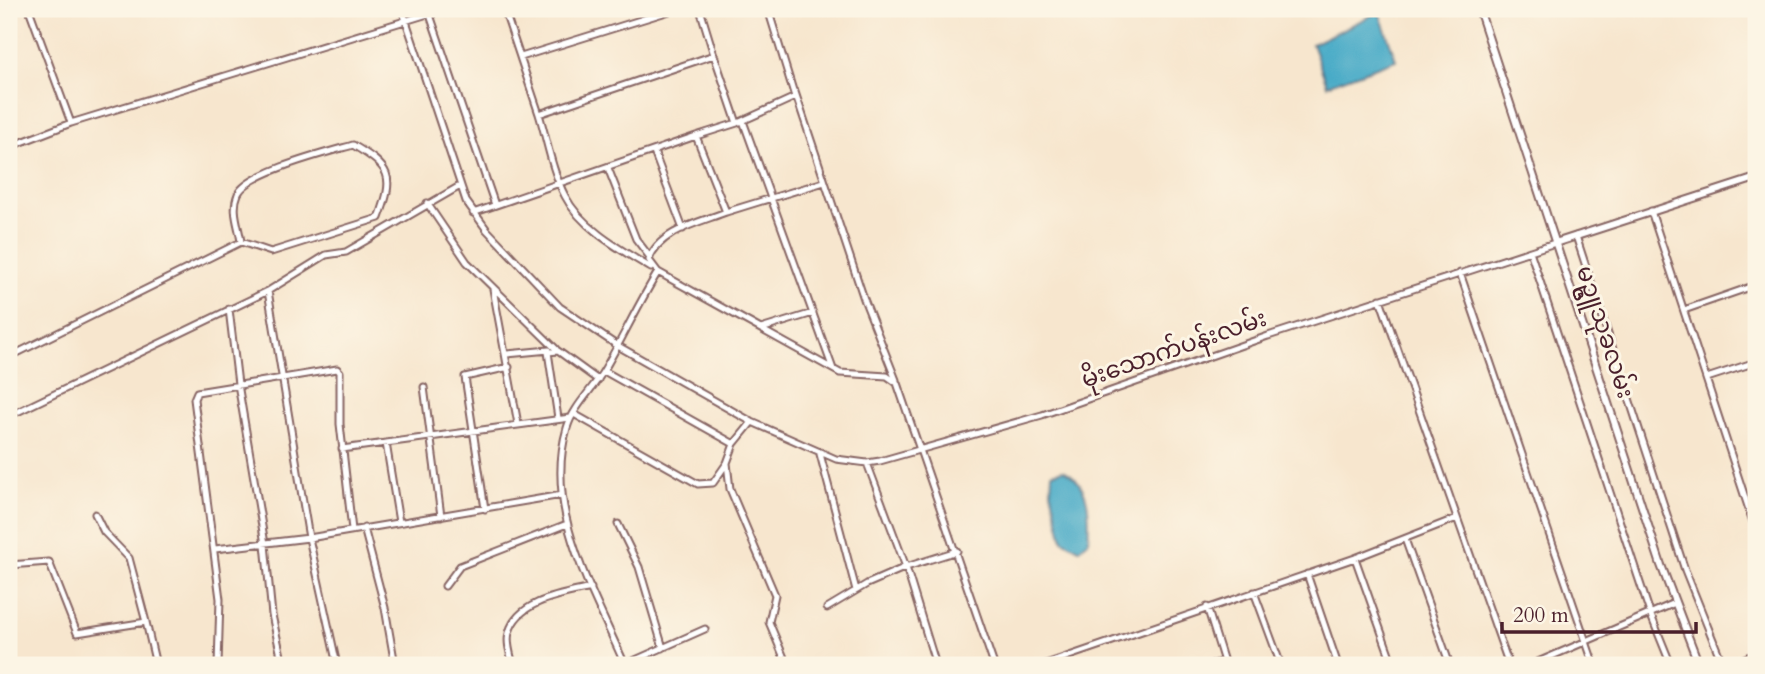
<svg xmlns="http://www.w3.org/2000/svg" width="1765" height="674" font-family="Cardo,'Noto Sans Myanmar',serif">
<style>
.water{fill:#48abc7;stroke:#496579;stroke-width:2}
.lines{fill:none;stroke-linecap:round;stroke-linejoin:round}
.minor-casing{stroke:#876564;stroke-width:9}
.tertiary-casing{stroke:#876564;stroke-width:10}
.minor{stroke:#fff;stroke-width:5}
.tertiary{stroke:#fff;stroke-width:6}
.labels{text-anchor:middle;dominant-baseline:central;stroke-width:6;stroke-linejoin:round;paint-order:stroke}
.street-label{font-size:24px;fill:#4a1f2b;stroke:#fcf5e5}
</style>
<rect width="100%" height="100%" fill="#fcf5e5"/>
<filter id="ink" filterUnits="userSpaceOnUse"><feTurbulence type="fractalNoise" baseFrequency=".0143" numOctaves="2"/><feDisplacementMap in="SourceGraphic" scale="14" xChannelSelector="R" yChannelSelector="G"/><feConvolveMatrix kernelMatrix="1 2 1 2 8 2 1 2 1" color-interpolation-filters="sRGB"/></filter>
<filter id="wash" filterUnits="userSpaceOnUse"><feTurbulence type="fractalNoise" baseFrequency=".00686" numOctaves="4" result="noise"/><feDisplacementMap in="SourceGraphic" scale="28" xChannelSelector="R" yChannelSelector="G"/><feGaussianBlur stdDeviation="1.57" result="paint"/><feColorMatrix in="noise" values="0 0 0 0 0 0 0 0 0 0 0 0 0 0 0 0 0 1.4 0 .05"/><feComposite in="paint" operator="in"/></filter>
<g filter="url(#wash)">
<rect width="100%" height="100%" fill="#f7e6ce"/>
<path class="water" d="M 1379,12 L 1396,60 L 1327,85 L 1312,44 Z
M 1063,470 C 1091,483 1090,515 1088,541 L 1079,549 L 1063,540 L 1051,491 L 1052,473 Z"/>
</g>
<g filter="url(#ink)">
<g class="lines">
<defs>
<path id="minor" d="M 29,9 L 71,123
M 402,9 L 466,201 L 487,230 L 560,307 L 618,346 L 752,422 L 836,459 L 867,463 L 880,461 L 1042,415 L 1268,336 L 1555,243
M 428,9 L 495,205
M 504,9 L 539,114 L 714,55 L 700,9
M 521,57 L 676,9
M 795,92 L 864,299 L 896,380
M 539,114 C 547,140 552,171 565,196 C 581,228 621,250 651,268
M 743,121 L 833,369
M 740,122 L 795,97 L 768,9
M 353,145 C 391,168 395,175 379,218 L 271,252 L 241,242 C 239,226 231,210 238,194 C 248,172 329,152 353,145 Z
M 9,147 L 71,123 L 444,9
M 654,152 L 683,229
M 608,168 L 636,239 L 649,256
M 427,203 L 467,262 L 556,349
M 1651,211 L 1756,531
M 726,212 L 824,182
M 473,213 L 696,136
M 1576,236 L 1685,570 L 1723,665
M 1530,251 L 1650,613 L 1671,665
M 658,272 L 649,260 C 658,231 701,222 726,212 L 696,136 L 737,123 L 714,55
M 1460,273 L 1594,665
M 493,289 L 518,424
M 1380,299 L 1509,665
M 229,309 L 238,384 L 265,544 L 272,615 L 283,665
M 1684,310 L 1756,285
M 761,329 L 813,313
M 507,354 L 549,350
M 9,357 L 241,242
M 604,371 L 734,444
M 1707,378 L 1756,362
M 424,387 L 441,516
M 574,414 L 698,484 L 713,483 L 727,463
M 9,416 L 268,291
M 558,418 L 548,352 L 558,351 L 598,380
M 752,422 L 734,444 L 727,463 L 730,489 L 775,595 L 769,622 L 787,665
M 386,443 L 399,522
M 342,449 L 570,418
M 820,454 L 856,590
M 485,509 L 465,377 L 509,367
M 95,514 L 104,532 L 129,558 L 146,622
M 618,524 L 639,567 L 663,648
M 364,528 L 385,608 L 395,665
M 1405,539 L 1450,665
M 215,549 L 309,538 L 562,495
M 1355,558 L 1393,665
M 9,565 L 49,562 L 77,633 L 146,622 L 156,665
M 1307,574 L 1338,665
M 445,586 L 460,566 L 567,524
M 1254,592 L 1281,665
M 1207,607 L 1225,665
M 827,608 L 867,584 L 906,567 L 867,463
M 218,665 L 220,599 L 194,399 L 197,392 L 337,369 L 340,372 L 340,424 L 352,530
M 337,665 L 309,538 L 268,291 L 326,255 L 346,252 L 460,186
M 513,665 C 511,656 506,643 509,633 C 517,600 565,594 591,588
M 624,665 L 705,629
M 625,665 C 594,593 543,510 567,428 C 573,407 593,389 604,370 C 623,338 638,304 658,272 L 840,373 L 887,376 L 897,383 L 994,665
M 936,665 L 906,567 L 957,551
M 1043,665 L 1355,558 L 1457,518
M 1211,665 L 1223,661
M 1531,665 L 1675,603
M 1730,665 L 1756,653"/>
<path id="tertiary" d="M 1479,9 L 1661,565 L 1699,665
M 1555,243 L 1756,178"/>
</defs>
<use href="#minor" class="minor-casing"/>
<use href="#tertiary" class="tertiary-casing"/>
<use href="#minor" class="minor"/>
<use href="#tertiary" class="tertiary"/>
</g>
</g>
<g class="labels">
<g class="street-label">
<text transform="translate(1605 332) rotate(72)">မဥ္ဇူသုခလမ်း</text>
<text transform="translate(1174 349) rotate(-19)">မိုးသောက်ပန်းလမ်း</text>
</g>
</g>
<rect width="1765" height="674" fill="none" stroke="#fcf5e5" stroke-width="35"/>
<path d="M1502 622v10h194v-10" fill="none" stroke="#4a1f2b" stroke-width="3.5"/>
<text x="1513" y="622" font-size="21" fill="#4a1f2b" stroke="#fcf5e5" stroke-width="5" paint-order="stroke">200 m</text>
</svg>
